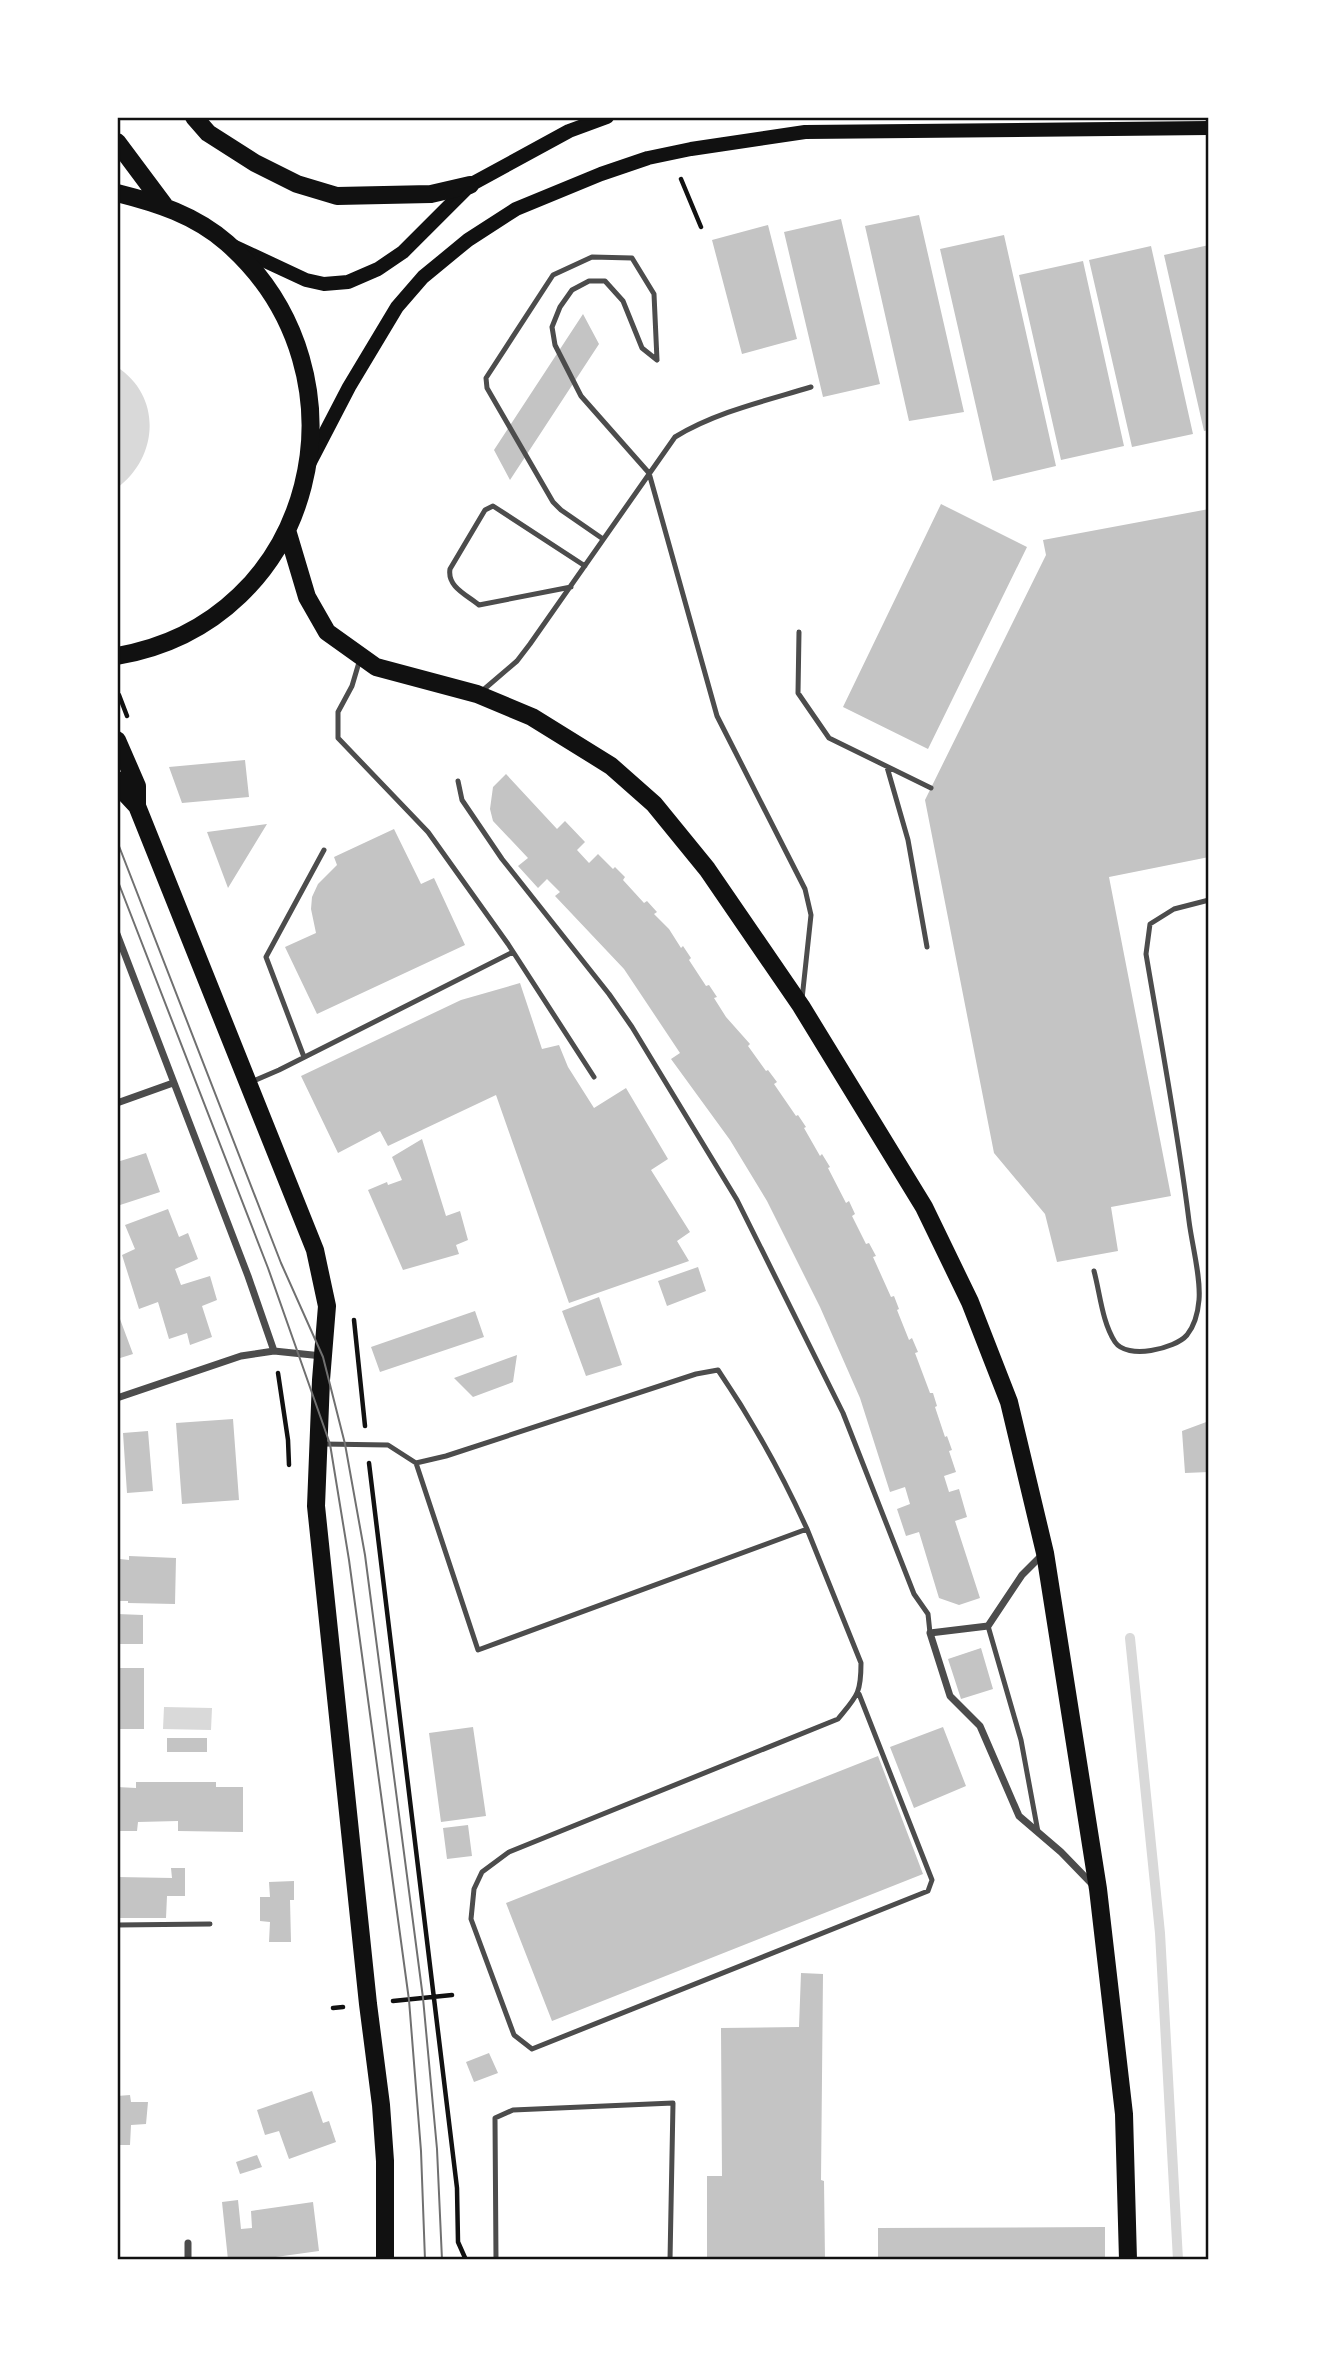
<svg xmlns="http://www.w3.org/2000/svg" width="1326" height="2377" font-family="Lora,serif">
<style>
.water{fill:#d9d9d9}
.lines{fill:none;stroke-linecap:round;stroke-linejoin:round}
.stream{stroke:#d9d9d9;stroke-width:10}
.building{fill:#c4c4c4}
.path{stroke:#111;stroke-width:4.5}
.service{stroke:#4c4c4c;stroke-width:5}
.minor{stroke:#4c4c4c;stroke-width:7}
.secondary{stroke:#111;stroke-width:14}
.primary{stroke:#111;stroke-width:18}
.tram{stroke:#707070;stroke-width:2}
.neatline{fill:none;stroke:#111;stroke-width:2.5}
</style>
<rect width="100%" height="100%" fill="#fff"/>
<path class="water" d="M 117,367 C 163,397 158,458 117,488 Z
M 164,1707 L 212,1708 L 211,1730 L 163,1729 Z"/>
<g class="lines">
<path class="stream" d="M 1130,1638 L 1160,1933 L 1178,2260"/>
</g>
<path class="building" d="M 919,215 L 964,412 L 909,421 L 865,226 Z
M 841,219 L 880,384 L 823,397 L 784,232 Z
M 768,225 L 797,339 L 742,354 L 712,240 Z
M 1004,235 L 1056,466 L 993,481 L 940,249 Z
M 1209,245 L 1209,430 L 1204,431 L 1164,255 Z
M 1151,246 L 1193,434 L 1132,447 L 1089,260 Z
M 1083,261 L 1124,446 L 1061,460 L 1019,275 Z
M 583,314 L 599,344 L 510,480 L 494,450 Z
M 941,504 L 1027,547 L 928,749 L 843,707 Z
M 1209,509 L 1209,857 L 1109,877 L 1171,1196 L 1111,1207 L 1118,1251 L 1057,1262 L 1045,1214 L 994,1153 L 925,800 L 1046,555 L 1043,540 Z
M 245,760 L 249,797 L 182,803 L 169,767 Z
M 506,774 L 557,829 L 565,821 L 585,842 L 577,850 L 589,863 L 598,854 L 613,869 L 615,867 L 625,877 L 623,880 L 644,903 L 647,901 L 657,912 L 654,914 L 669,929 L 681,948 L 683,946 L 691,958 L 689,960 L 706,986 L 709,985 L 717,997 L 714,998 L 726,1017 L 750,1044 L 748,1046 L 766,1071 L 768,1070 L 777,1082 L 774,1084 L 796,1116 L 798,1115 L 806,1127 L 804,1128 L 820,1156 L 822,1154 L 830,1167 L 828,1168 L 846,1203 L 849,1201 L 855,1214 L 852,1216 L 866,1244 L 869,1243 L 876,1256 L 873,1257 L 891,1297 L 894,1296 L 899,1309 L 897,1310 L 909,1340 L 912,1338 L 918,1352 L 915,1353 L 930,1393 L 933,1393 L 937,1406 L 935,1407 L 945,1437 L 947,1436 L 952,1450 L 949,1451 L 956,1472 L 944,1476 L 949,1492 L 959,1489 L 967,1517 L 955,1521 L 980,1598 L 959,1605 L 939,1598 L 919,1532 L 906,1536 L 897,1509 L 910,1504 L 905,1487 L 890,1492 L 860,1398 L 820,1307 L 767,1201 L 730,1140 L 671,1059 L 680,1053 L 624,969 L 555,896 L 560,892 L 547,879 L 538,888 L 518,866 L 528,858 L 493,821 L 490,809 L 493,787 Z
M 267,824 L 228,888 L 207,832 Z
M 394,829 L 421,884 L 434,878 L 465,945 L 317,1014 L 285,947 L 316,933 L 311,909 L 312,897 L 318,884 L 337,865 L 334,857 Z
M 520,983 L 542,1049 L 559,1045 L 568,1067 L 594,1108 L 626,1088 L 668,1159 L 651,1170 L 690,1232 L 677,1241 L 689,1261 L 569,1303 L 496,1095 L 388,1146 L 380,1131 L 338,1153 L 301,1076 L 461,1000 Z
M 422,1139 L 446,1216 L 460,1211 L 468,1240 L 456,1245 L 459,1254 L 403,1270 L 368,1190 L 387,1182 L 388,1185 L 402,1180 L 392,1157 Z
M 146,1153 L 160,1192 L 117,1206 L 117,1162 Z
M 168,1209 L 179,1237 L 188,1233 L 198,1259 L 175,1269 L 181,1285 L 210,1276 L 217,1300 L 202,1306 L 212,1337 L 190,1345 L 187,1333 L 169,1339 L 158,1302 L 139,1309 L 122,1255 L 135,1249 L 125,1225 Z
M 698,1267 L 706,1291 L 667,1306 L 658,1281 Z
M 599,1297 L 622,1365 L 586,1376 L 562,1311 Z
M 117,1311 L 133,1354 L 117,1359 Z
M 475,1311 L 484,1337 L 380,1372 L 371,1347 Z
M 517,1355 L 513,1382 L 473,1397 L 454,1378 Z
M 233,1419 L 239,1500 L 182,1504 L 176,1423 Z
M 1209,1421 L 1209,1472 L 1185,1473 L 1182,1431 Z
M 148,1431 L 153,1491 L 127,1493 L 123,1433 Z
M 129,1556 L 176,1558 L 175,1604 L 128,1603 L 128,1601 L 117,1601 L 117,1562 L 120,1559 L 129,1560 Z
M 117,1614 L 143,1615 L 143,1644 L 119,1644 Z
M 981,1648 L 993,1689 L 961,1699 L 948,1659 Z
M 117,1668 L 144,1668 L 144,1729 L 117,1729 Z
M 473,1727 L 486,1816 L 441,1822 L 429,1733 Z
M 943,1727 L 966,1786 L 914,1808 L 890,1747 Z
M 167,1738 L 207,1738 L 207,1752 L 167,1752 Z
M 878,1756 L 923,1874 L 552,2021 L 506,1903 Z
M 136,1782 L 216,1782 L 216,1787 L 243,1787 L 243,1832 L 178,1831 L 178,1821 L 138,1822 L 137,1831 L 117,1831 L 117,1787 L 136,1788 Z
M 468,1825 L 472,1856 L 447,1859 L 443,1828 Z
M 171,1868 L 185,1868 L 185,1896 L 167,1896 L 166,1918 L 117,1918 L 117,1877 L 172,1878 Z
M 294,1881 L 294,1900 L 290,1900 L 291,1942 L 269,1942 L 270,1922 L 260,1921 L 260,1897 L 270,1897 L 269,1882 Z
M 801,1973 L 823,1974 L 821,2180 L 824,2181 L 825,2260 L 707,2259 L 707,2176 L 722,2176 L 721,2028 L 799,2027 Z
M 489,2053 L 498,2073 L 474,2082 L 466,2062 Z
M 312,2091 L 323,2123 L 329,2121 L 336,2142 L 289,2159 L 279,2131 L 265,2135 L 257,2110 Z
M 130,2095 L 131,2102 L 148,2102 L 146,2124 L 131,2125 L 130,2145 L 117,2145 L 117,2096 Z
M 257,2155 L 262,2167 L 240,2174 L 236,2162 Z
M 238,2200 L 241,2229 L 252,2228 L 251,2211 L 313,2202 L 319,2251 L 254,2260 L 228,2260 L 222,2202 Z
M 1105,2227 L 1105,2260 L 878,2260 L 878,2228 Z"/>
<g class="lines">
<path class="path" d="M 681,179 L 701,227
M 117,695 L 119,695 L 127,716
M 354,1320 L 365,1426
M 278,1373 L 288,1440 L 289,1465
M 369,1463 L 457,2188 L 458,2242 L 466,2260
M 393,2001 L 452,1995
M 333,2008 L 343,2007"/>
<path class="service" d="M 657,360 L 642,348 L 623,301 L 605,281 L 589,281 L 572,290 L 560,307 L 552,327 L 555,345 L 581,396 L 649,473 L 717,716 L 805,889 L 811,915 L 802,999
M 603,539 L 561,510 L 553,502 L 487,388 L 486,378 L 553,275 L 592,257 L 632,258 L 654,294 L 657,360
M 571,587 L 479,605 C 467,595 447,587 450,569 L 485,510 L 493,506 L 585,566
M 799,632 L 798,693 L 829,738 L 931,788
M 360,659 L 352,686 L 338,712 L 338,738 L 428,832 L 508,944 L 594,1077
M 482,691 L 517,661 L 530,644 L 675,437 C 716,412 765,401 811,387
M 887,767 L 908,840 L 927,947
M 458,781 L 462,800 L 502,859 L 609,994 L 632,1027 L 737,1200 L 843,1413 L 914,1594 L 928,1614 L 930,1633
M 304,1057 L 266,957 L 324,850
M 251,1082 L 279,1070 L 513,952
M 1094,1271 C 1100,1293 1102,1322 1115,1342 C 1127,1360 1175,1349 1187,1335 C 1195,1325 1198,1312 1199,1300 C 1201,1277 1192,1245 1189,1221 C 1178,1132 1161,1043 1146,954 L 1150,924 L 1174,909 L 1209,900
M 323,1444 L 388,1445 L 416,1463 L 478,1650 L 807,1529 C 782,1474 752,1420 718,1370 L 696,1374 L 446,1456 L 416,1463
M 807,1529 L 861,1663 C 861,1694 857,1696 838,1719 L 509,1852 L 482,1872 L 474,1889 L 471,1919 L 514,2035 L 532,2049 L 928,1891 L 932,1880 L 859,1694
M 988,1626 L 1021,1740 L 1038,1832
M 117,1925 L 210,1924
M 496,2260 L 495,2118 L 513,2110 L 673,2103 L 670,2260"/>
<path class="minor" d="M 117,934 L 248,1276 L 274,1351
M 117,1103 L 173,1083
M 117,1398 L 241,1356 L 274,1351 L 322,1356
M 1043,1554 L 1022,1575 L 988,1626 L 930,1633 L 950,1696 L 980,1726 L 1019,1816 L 1061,1852 L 1092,1884
M 188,2243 L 188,2260"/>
<path class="secondary" d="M 231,245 L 306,280 L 324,284 L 348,282 L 378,269 L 403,252 L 470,185 L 569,131 L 607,117
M 309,464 L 349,387 L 397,307 L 423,277 L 468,240 L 516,209 L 601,174 L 648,158 L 691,149 L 805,132 L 1209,128"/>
<path class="primary" d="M 194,117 L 208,133 L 255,163 L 297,184 L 337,196 L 431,194 L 470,185
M 117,142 L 164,205
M 117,193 C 157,203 195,215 227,243 C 376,374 317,622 117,656
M 287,530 L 307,597 L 327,632 L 376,667 L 477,694 L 532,717 L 611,766 L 654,804 L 707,869 L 801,1006 L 924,1207 L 970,1302 L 1009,1402 L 1045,1553 L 1098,1889 L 1124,2114 L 1128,2260
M 117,740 L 137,786 L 137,806 L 315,1250 L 327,1306 L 321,1380 L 316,1506 L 368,2004 L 381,2105 L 385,2161 L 385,2260
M 117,780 L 123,791 L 137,806"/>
<path class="tram" d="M 117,841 L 281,1263 L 323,1357 L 345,1444 L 365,1555 L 423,1998 L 437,2149 L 442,2260
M 117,879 L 268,1268 L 330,1444 L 349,1560 L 409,2000 L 421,2151 L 425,2260"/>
</g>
<rect width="1326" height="2377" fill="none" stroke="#ffffff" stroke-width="238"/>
<rect x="119" y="119" width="1088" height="2139" class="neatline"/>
</svg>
